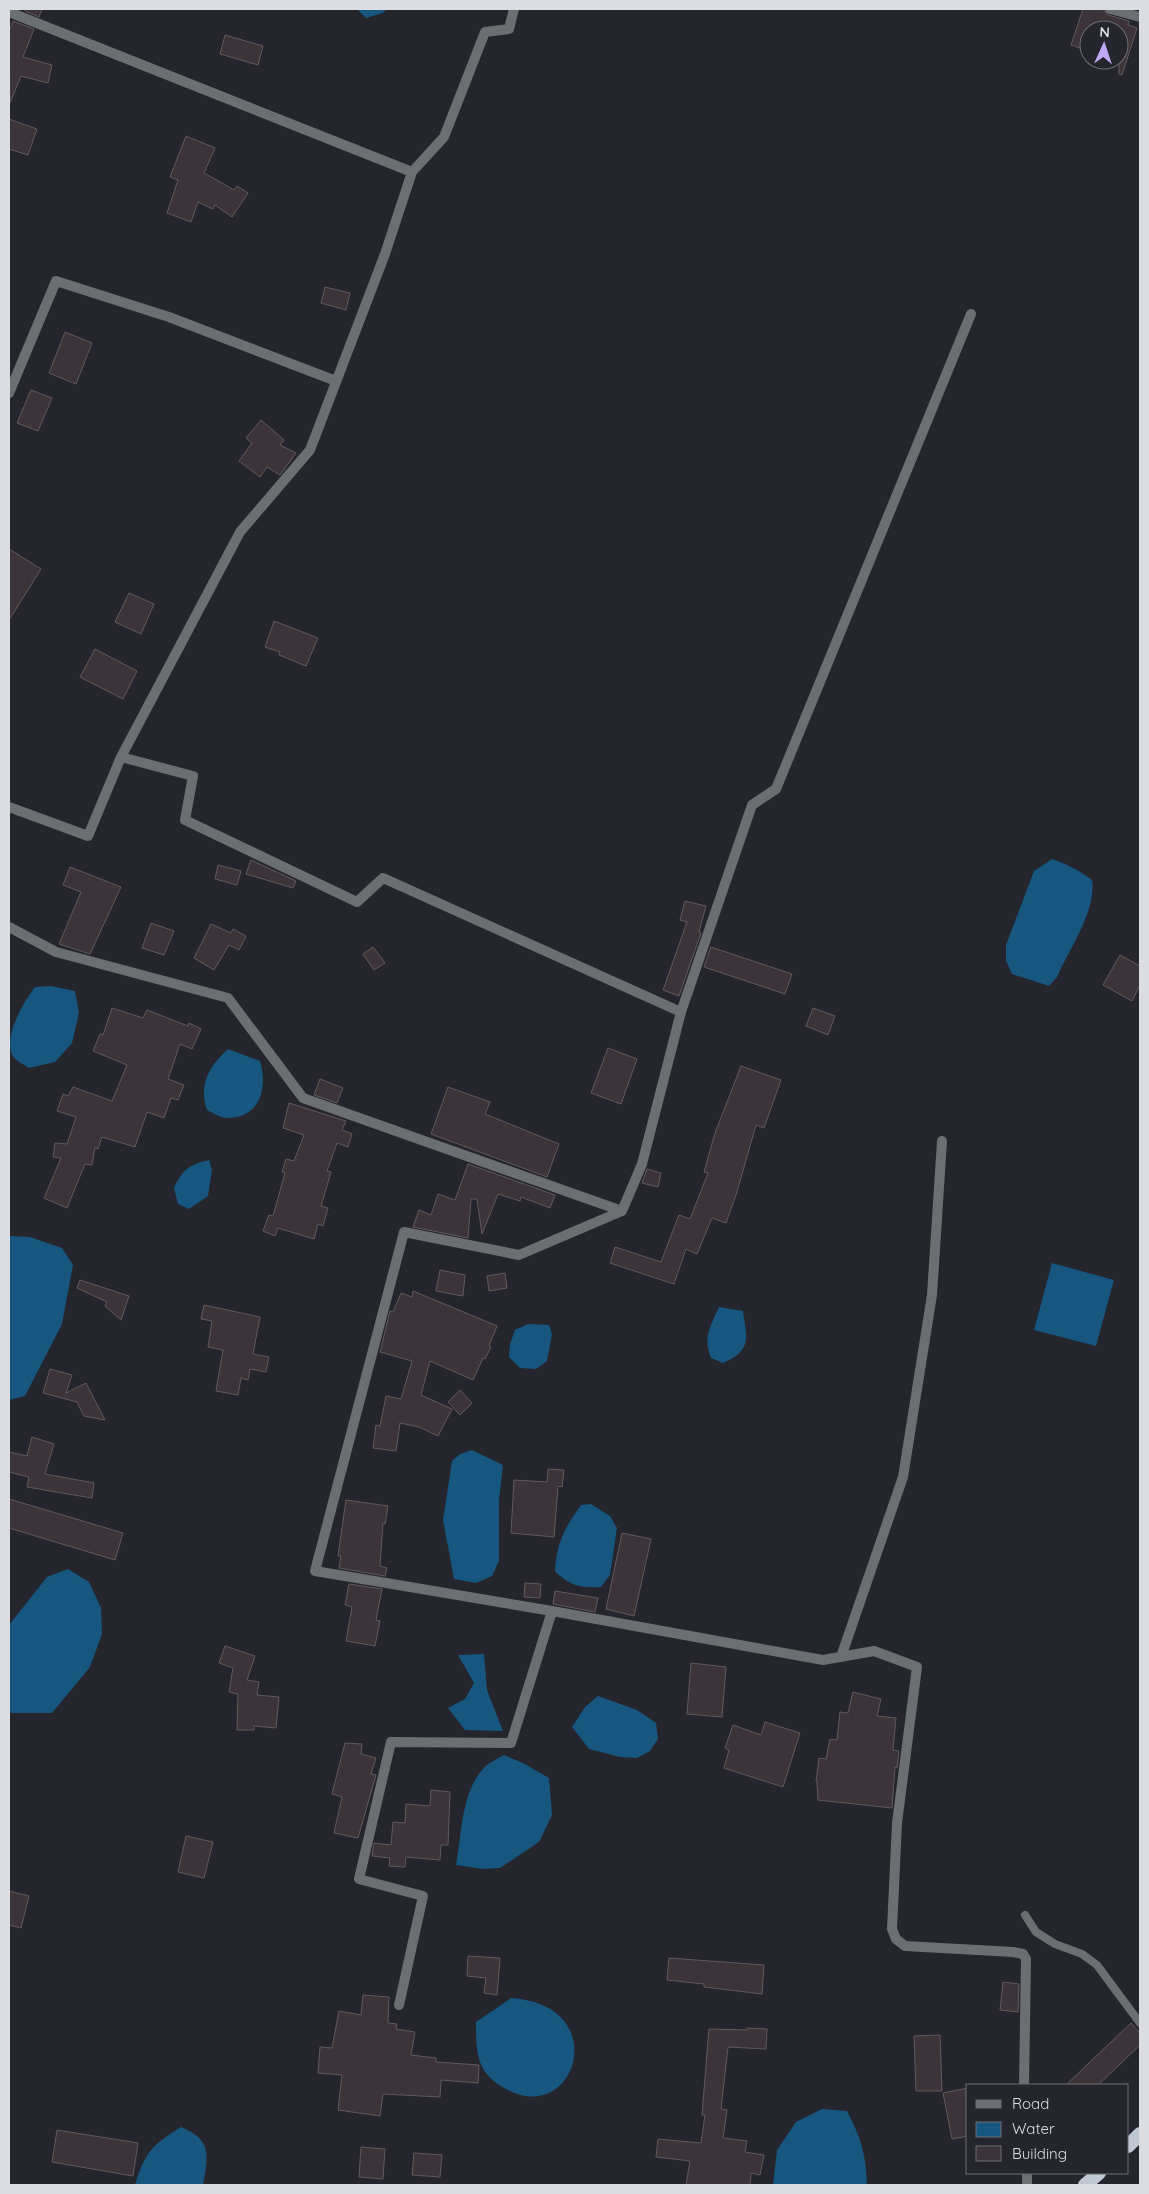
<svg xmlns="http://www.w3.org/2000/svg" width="1149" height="2194" font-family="Quicksand,sans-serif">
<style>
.water{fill:#16567f}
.building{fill:#3c3439;stroke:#63595f}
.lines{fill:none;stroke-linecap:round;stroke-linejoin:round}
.service{stroke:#6b6f72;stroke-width:8}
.minor{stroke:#6b6f72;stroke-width:10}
.trunk{stroke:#bfc8d0;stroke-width:14}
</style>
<rect width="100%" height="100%" fill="#24252d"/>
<path class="water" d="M 357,9 L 387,9 L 383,13 L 366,18 Z
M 1052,859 C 1067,864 1079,870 1092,880 C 1097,910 1069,949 1057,977 L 1049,986 L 1012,974 L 1006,961 L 1006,945 L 1034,871 Z
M 51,986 L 75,991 L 79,1013 L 72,1043 L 55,1062 L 29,1068 C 24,1065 19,1062 15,1059 C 0,1041 23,1003 35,987 Z
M 228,1049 L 260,1061 C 268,1086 261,1117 229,1118 C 222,1119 213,1113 207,1110 C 198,1085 209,1066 228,1049 Z
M 209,1160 L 212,1170 L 208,1196 L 189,1209 L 178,1204 L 174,1188 C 183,1169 189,1165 209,1160 Z
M 9,1236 L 30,1237 L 62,1248 L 73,1265 L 62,1324 L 25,1396 L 9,1400 Z
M 1052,1263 L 1114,1280 L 1096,1346 L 1034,1330 Z
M 719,1307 L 743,1311 C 747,1339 752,1350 723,1363 L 711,1358 C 703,1337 710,1327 719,1307 Z
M 528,1324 L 549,1325 L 552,1334 L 547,1361 L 536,1369 L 520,1368 L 509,1357 L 510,1344 L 515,1330 Z
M 472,1450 L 503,1465 L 499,1500 L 499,1561 L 492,1576 L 476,1583 L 454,1579 L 443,1520 L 452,1461 L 460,1454 Z
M 591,1504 L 610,1516 L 617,1528 L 610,1575 L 601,1587 C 581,1588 569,1586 555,1571 C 557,1542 564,1529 581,1505 Z
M 68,1569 L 89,1582 L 101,1608 L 102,1634 L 90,1667 L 52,1713 L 11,1713 L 9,1710 L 9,1625 L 47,1577 Z
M 484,1654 L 487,1690 L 503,1731 L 465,1730 L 448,1708 L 465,1699 L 474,1683 L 458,1655 Z
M 598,1696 L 637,1710 L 656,1723 L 658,1739 L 650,1751 L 637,1758 L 620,1757 L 589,1749 L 572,1727 L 585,1707 Z
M 504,1755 L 525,1764 L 549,1778 L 552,1815 L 539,1842 L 500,1868 L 483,1869 L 456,1865 C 462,1834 461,1788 487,1765 C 492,1761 499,1758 504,1755 Z
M 511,1998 C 615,2005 575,2128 506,2089 C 476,2073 476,2053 476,2022 Z
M 822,2109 L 847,2111 C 861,2138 866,2154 867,2185 L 773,2185 L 777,2150 L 796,2122 Z
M 181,2127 C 213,2140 208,2156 203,2185 L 135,2185 C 145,2152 152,2145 181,2127 Z"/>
<path class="building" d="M 25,9 L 42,9 L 39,17 L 25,11 Z
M 1083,9 L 1103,9 L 1108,15 L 1129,21 L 1128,25 L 1137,28 L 1122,75 L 1119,74 L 1119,30 L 1089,30 L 1089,51 L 1071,45 Z
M 13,21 L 34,29 L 23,57 L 52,65 L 48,83 L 21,76 L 10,103 L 9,31 Z
M 225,35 L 263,46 L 258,65 L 220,54 Z
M 9,119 L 37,129 L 28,155 L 9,149 Z
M 186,136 L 215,148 L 204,173 L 234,190 L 237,186 L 248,193 L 232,217 L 215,205 L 213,209 L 198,202 L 191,222 L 167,213 L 178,180 L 170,177 Z
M 325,287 L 350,293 L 346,310 L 321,303 Z
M 65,332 L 92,343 L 76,384 L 49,373 Z
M 31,390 L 52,398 L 38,431 L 17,423 Z
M 261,420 L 284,440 L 280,445 L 296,453 L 280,475 L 267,467 L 260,477 L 239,461 L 252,443 L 246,438 Z
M 9,549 L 41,569 L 9,620 Z
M 129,593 L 154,604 L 141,634 L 115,622 Z
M 274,621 L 318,638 L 306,666 L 279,655 L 280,652 L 265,647 Z
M 95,649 L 137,671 L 123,699 L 80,677 Z
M 251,860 L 296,881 L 293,888 L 246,874 Z
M 218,865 L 241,871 L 237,885 L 215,879 Z
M 70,867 L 121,887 L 90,954 L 59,944 L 81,892 L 63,885 Z
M 685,901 L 706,906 L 699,932 L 701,933 L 679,996 L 663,990 L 687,922 L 680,920 Z
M 151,923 L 174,931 L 164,955 L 142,948 Z
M 211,924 L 231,933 L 233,929 L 246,936 L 239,950 L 229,945 L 214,970 L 194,958 Z
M 373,947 L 385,963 L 374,970 L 363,954 Z
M 711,947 L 792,974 L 785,994 L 704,967 Z
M 1120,955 L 1140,966 L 1140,985 L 1132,1001 L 1103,985 Z
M 112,1008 L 143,1018 L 147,1010 L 188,1026 L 189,1023 L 201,1029 L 192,1049 L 180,1044 L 168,1079 L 184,1085 L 178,1100 L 171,1098 L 164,1118 L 147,1112 L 135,1147 L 102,1137 L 98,1149 L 95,1148 L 92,1165 L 85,1164 L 67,1208 L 44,1198 L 61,1158 L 53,1157 L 55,1143 L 67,1144 L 76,1117 L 57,1111 L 63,1094 L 68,1096 L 73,1087 L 112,1101 L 127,1065 L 93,1051 L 100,1034 L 103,1035 Z
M 813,1008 L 835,1016 L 828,1035 L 806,1026 Z
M 608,1048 L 637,1059 L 621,1104 L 591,1093 Z
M 741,1066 L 781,1080 L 764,1128 L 756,1125 L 736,1195 L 726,1223 L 712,1218 L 697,1254 L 686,1249 L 674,1284 L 610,1263 L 615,1247 L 661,1262 L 679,1215 L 690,1219 L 708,1173 L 704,1172 L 715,1133 Z
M 320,1079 L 343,1088 L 337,1103 L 314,1095 Z
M 448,1087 L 490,1102 L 485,1114 L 559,1144 L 547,1177 L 431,1134 Z
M 289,1103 L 346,1121 L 342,1130 L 352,1134 L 348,1147 L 337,1143 L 327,1171 L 331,1172 L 321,1206 L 328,1208 L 323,1226 L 318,1224 L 314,1239 L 278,1228 L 275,1236 L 263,1231 L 269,1215 L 273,1216 L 285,1173 L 282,1172 L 286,1159 L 294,1161 L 304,1135 L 283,1128 Z
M 468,1164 L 555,1195 L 550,1208 L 521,1197 L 520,1201 L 498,1194 L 482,1234 L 477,1199 L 471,1199 L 468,1238 L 413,1227 L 419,1210 L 431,1215 L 438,1194 L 455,1200 Z
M 647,1169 L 661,1173 L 658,1187 L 642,1183 Z
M 440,1270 L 465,1275 L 463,1296 L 436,1291 Z
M 505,1273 L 507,1288 L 489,1291 L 487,1276 Z
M 80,1280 L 129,1296 L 121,1320 L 105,1306 L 107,1302 L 77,1288 Z
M 413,1291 L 497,1326 L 489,1346 L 491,1347 L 485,1359 L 483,1358 L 473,1380 L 430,1361 L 421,1395 L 452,1409 L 438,1436 L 419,1427 L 400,1423 L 396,1451 L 373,1448 L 376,1425 L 380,1426 L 386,1396 L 401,1399 L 412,1361 L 380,1352 L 390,1311 L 393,1312 L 401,1293 L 412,1297 Z
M 204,1305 L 260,1317 L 253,1354 L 269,1357 L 266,1372 L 250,1369 L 248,1380 L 241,1378 L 238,1395 L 216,1391 L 223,1350 L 208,1347 L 212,1321 L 201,1319 Z
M 50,1369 L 72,1375 L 66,1393 L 86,1383 L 105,1420 L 84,1416 L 77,1402 L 43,1393 Z
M 460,1390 L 472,1403 L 460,1415 L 448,1402 Z
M 32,1437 L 54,1444 L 45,1474 L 94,1483 L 92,1498 L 27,1487 L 29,1477 L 9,1472 L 9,1452 L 27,1456 Z
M 548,1469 L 564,1470 L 562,1487 L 558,1486 L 554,1537 L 511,1533 L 514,1480 L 547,1482 Z
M 9,1499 L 123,1533 L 115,1560 L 9,1528 Z
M 346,1500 L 388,1506 L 385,1524 L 383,1523 L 380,1566 L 387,1568 L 385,1576 L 339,1568 L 341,1556 L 338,1556 Z
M 622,1533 L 651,1539 L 634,1616 L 606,1609 Z
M 525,1583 L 541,1584 L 540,1598 L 524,1597 Z
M 349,1584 L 382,1589 L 376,1620 L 380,1621 L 375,1646 L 346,1641 L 352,1607 L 345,1605 Z
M 555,1591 L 598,1598 L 595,1612 L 553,1604 Z
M 225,1646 L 255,1656 L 247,1680 L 259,1682 L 257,1695 L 279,1697 L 276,1728 L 254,1726 L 254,1730 L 237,1730 L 238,1694 L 229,1692 L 233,1668 L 219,1663 Z
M 691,1663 L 726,1667 L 722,1717 L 687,1714 Z
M 853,1692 L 881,1699 L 877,1716 L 896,1718 L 893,1750 L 899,1751 L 897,1768 L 895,1767 L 892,1808 L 818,1800 L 817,1782 L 816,1782 L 819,1758 L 826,1759 L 830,1739 L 837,1740 L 840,1712 L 848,1713 Z
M 765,1722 L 800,1733 L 783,1787 L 724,1768 L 729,1750 L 725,1748 L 733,1725 L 761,1735 Z
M 345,1743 L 362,1744 L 361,1754 L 376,1758 L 371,1774 L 376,1775 L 358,1838 L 334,1833 L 342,1797 L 332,1794 Z
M 431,1790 L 450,1792 L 448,1845 L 441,1845 L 440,1860 L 406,1857 L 405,1867 L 389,1866 L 390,1858 L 372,1856 L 374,1843 L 391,1845 L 393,1822 L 405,1823 L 406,1804 L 430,1806 Z
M 186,1836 L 213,1842 L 204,1878 L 178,1872 Z
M 9,1891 L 29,1896 L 21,1928 L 9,1925 Z
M 468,1956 L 500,1958 L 497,1995 L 484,1993 L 486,1978 L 467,1976 Z
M 669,1958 L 764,1965 L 762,1994 L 704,1987 L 704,1984 L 667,1980 Z
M 1003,1982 L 1019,1984 L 1018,2012 L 1000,2010 Z
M 363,1995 L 389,1997 L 388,2023 L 397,2024 L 396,2029 L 415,2032 L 411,2055 L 436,2058 L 436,2062 L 479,2065 L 478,2083 L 441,2080 L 440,2097 L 383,2094 L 380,2116 L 338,2110 L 342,2075 L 318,2073 L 320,2047 L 332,2048 L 339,2011 L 361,2015 Z
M 1131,2023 L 1140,2033 L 1140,2045 L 1098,2085 L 1066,2085 Z
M 747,2028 L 767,2029 L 766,2049 L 728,2047 L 721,2109 L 727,2110 L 723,2138 L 747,2141 L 745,2152 L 764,2155 L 760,2175 L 751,2173 L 750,2185 L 686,2185 L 690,2161 L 656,2157 L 658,2139 L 701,2143 L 705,2115 L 702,2115 L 709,2029 L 747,2030 Z
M 940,2035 L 942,2091 L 916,2091 L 914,2036 Z
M 968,2088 L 968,2136 L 952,2139 L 943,2093 Z
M 57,2130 L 138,2143 L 133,2176 L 52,2162 Z
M 361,2147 L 385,2149 L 383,2179 L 359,2177 Z
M 414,2153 L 442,2155 L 440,2177 L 412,2175 Z"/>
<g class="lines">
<path class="service" d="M 1025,1915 L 1036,1932 L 1055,1944 L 1082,1954 L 1097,1965 L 1140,2023"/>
<path class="minor" d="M 1110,9 L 1140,17
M 9,12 L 412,172
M 9,393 L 56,281 L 169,317 L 336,381
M 121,757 L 193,776 L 185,820 L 357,902 L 383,878 L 681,1012 L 642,1164 L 622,1211 L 519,1255 L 404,1232 L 315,1571 L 552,1611 L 823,1660 L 874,1651 L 917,1667 L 897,1823 L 892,1929 L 896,1939 L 905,1946 L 1013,1952 L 1023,1954 L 1026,1959 L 1024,2085
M 9,807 L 88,836 L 121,757 L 240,532 L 310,450 L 385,254 L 412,172 L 444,137 L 485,32 L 509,29 L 514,9
M 9,927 L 56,952 L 228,998 L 303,1098 L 622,1211
M 681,1012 L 752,805 L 776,789 L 971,314
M 841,1657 L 903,1477 L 932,1295 L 942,1141
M 399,2005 L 423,1896 L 359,1879 L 391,1742 L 511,1743 L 552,1611
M 1027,2173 L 1027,2185"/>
<path class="trunk" d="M 1128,2146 L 1140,2134
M 1085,2185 L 1099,2173"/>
</g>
<rect width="1149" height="2194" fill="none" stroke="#dcdde2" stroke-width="20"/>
<rect x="966" y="2084" width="162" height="90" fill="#24252d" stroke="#6e6f75"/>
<rect x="976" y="2100" width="25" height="8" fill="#6b6f72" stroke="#6e6f75"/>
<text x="1012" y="2109" font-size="15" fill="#dcdde2">Road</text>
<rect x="976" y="2122" width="25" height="15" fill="#16567f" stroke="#6e6f75"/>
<text x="1012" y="2134" font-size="15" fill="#dcdde2">Water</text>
<rect x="976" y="2146" width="25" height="15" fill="#3c3439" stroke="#6e6f75"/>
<text x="1012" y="2159" font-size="15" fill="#dcdde2">Building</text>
<g transform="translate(1104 45) rotate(3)"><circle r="24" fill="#24252d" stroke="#6e6f75"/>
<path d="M0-4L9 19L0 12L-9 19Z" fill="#c0a8f4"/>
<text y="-8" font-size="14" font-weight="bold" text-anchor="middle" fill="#dcdde2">N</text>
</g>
</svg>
